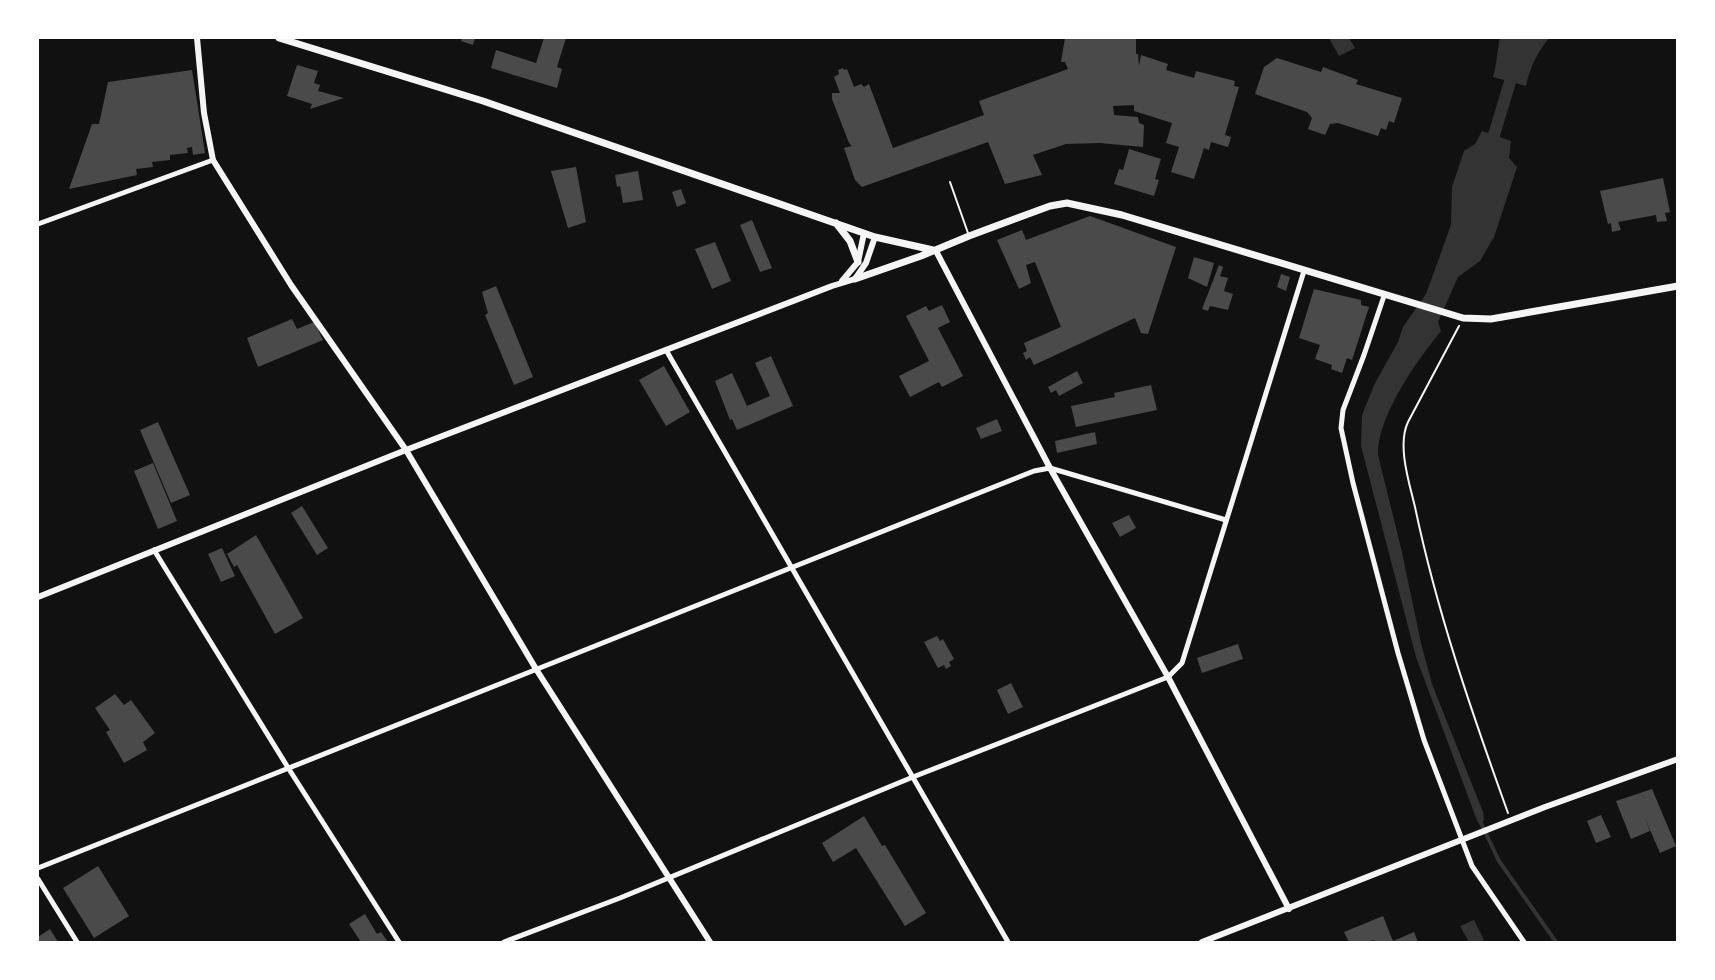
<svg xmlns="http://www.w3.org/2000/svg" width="1715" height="980" font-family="Montserrat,sans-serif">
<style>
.water{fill:#333}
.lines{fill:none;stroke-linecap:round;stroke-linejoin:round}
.stream{stroke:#333;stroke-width:4}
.canal{stroke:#333;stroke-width:12}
.building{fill:#4a4a4a}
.path{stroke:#f5f5f5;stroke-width:2}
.service{stroke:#f5f5f5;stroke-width:2}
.minor{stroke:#f5f5f5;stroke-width:5}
.tertiary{stroke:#f5f5f5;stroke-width:6}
.secondary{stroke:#f5f5f5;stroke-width:7}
</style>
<rect width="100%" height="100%" fill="#111"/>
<path class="water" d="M 1329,38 L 1349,38 L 1355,48 L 1339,56 Z
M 1500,38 L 1549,38 C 1537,53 1530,67 1526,86 L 1493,77 C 1497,64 1497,51 1500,38 Z
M 1482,131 L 1511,141 L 1509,158 L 1517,167 L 1494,237 L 1480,261 L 1458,277 L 1438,322 L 1441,331 C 1417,360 1377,417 1378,455 L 1401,548 L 1421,643 L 1432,684 L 1483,812 L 1484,821 L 1478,823 L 1416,657 L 1361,446 L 1362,415 L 1375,383 L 1398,342 L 1403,327 L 1426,294 L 1451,225 L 1452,187 L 1464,151 L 1475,144 Z
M 1474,920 L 1484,940 L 1478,942 L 1469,942 L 1460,926 Z"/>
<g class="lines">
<path class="stream" d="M 1479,819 L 1499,861 L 1556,942"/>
<path class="canal" d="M 1494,135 L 1510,82"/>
</g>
<path class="building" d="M 462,38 L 475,38 L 473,45 L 461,41 Z
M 544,38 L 566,38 L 557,67 L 562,69 L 557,88 L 491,68 L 496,50 L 536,63 Z
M 1065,38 L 1136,38 L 1136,54 L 1138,54 L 1139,66 L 1141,55 L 1168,64 L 1166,70 L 1194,78 L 1196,71 L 1235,81 L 1234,86 L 1239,87 L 1225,135 L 1231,137 L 1228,147 L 1211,142 L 1209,150 L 1204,148 L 1194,179 L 1171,172 L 1179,147 L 1166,143 L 1172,123 L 1134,111 L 1134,105 L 1113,106 L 1114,115 L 1138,117 L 1139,123 L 1144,125 L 1143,147 L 1099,143 L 1066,144 L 1033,155 L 1042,175 L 1005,184 L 988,142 L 862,187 L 855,180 L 844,148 L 852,146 L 849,143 L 832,99 L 832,93 L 840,93 L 834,77 L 839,74 L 838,70 L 843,68 L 844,70 L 847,69 L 854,87 L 861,84 L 864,87 L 869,84 L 893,148 L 984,115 L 979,101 L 1068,69 L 1065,62 L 1061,62 Z
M 1277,58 L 1321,72 L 1323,67 L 1358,80 L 1356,84 L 1402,98 L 1394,123 L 1389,121 L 1386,130 L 1381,128 L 1378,136 L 1338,123 L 1330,124 L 1325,135 L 1308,129 L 1312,118 L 1307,112 L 1255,94 L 1264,67 Z
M 297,65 L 318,71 L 314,83 L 320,85 L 318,91 L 344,98 L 310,109 L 312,104 L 287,96 Z
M 192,70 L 205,153 L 193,155 L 192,147 L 187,148 L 188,153 L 170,155 L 170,160 L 152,162 L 153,167 L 136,169 L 137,175 L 69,189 L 92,124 L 99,124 L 108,82 Z
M 1129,149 L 1161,159 L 1155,179 L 1159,180 L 1154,196 L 1114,184 L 1119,169 L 1123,170 Z
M 576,167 L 586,222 L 568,228 L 551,171 Z
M 638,171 L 643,200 L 623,203 L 620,186 L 617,187 L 615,175 Z
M 1663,178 L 1670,212 L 1665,213 L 1667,221 L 1657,222 L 1656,215 L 1618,222 L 1621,230 L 1612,232 L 1611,223 L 1608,224 L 1600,191 Z
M 681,189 L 686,203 L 677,207 L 672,192 Z
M 1090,216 L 1176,247 L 1148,334 L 1141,333 L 1135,318 L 1034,365 L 1030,357 L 1026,360 L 1023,353 L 1027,351 L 1024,343 L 1061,327 L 1035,262 L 1026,265 L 1031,283 L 1019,289 L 997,240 L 1022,230 L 1026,240 Z
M 752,220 L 772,268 L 760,272 L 740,225 Z
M 715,242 L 731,281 L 712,289 L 695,249 Z
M 1194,257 L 1214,263 L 1207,287 L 1188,278 Z
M 1219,265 L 1223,267 L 1220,276 L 1228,278 L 1224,291 L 1233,294 L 1228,310 L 1210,306 L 1208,311 L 1202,309 Z
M 1281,274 L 1290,277 L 1286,291 L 1277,287 Z
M 496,286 L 533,377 L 514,385 L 485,315 L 488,313 L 482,292 Z
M 1314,289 L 1361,300 L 1361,305 L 1369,307 L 1352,360 L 1347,358 L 1342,373 L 1331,369 L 1332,365 L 1315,359 L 1320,345 L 1299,338 Z
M 942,305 L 950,322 L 938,328 L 963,376 L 942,387 L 939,382 L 910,397 L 899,376 L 929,361 L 906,316 L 926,306 L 929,311 Z
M 292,319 L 297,329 L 314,322 L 323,340 L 258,367 L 247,338 Z
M 771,356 L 793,406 L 737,430 L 732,419 L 730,420 L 715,381 L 732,373 L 747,406 L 770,396 L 755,363 Z
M 664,366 L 690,412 L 666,426 L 639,380 Z
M 1077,371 L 1083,383 L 1059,396 L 1056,390 L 1051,393 L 1048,387 Z
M 1151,385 L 1157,410 L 1076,427 L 1071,406 L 1115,397 L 1114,393 Z
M 997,419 L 1002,431 L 981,439 L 976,428 Z
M 158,422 L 190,495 L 171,503 L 140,430 Z
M 1095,432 L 1097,444 L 1057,453 L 1055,441 Z
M 153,463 L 177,521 L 158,529 L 134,471 Z
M 302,506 L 328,548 L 317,555 L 291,513 Z
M 1129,515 L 1136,528 L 1120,537 L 1112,523 Z
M 256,535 L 303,618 L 275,634 L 237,565 L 234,567 L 227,554 Z
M 222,548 L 235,576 L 221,582 L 208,554 Z
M 937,636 L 940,641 L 943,639 L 954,659 L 949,662 L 951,666 L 946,669 L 944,665 L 938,668 L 924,642 Z
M 1238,644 L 1243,659 L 1202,673 L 1197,658 Z
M 1011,683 L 1023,707 L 1008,714 L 997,690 Z
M 115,694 L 124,705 L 131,700 L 155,733 L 143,742 L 147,750 L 124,763 L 106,732 L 110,730 L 95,708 Z
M 1652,789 L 1676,846 L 1660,853 L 1644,816 L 1650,831 L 1631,839 L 1616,801 Z
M 1601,815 L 1611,837 L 1596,843 L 1587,821 Z
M 864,816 L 882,846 L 885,845 L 926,913 L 905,926 L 856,848 L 833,862 L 822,843 Z
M 98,866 L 129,916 L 94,938 L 63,888 Z
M 365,914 L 377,934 L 381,932 L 388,942 L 361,942 L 349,924 Z
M 1383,916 L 1393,941 L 1414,932 L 1418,942 L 1375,942 L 1374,940 L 1368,942 L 1349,942 L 1344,932 Z
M 50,929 L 58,942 L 38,942 L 38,937 Z"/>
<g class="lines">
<path class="path" d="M 1459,326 L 1408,422 C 1397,445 1409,482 1415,507 C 1437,612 1472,713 1508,813"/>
<path class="service" d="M 950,182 L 968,233"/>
<path class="minor" d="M 38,224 L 213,160
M 1384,296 L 1364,355 L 1343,410 L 1341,428 L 1353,483 L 1398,653 L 1424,740 L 1472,866 L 1524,942
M 666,350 L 1008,942
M 154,550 L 287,766 L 399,942
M 38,868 C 369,733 703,606 1034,471 L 1050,468 L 1226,520
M 38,879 L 77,942
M 504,942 L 620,898 L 913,777 L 1168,677 L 1182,663 L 1304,271"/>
<path class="tertiary" d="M 197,38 L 204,113 L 213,160 L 291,285 L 406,450 L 536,669 L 710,942
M 936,251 L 1050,468 L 1168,677 L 1289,909
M 842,281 L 858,262 L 864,233
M 38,597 L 406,450 L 832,286 L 855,279 L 866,263 L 875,237
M 1202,942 L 1545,807 L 1678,759"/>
<path class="secondary" d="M 279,38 L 483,101 L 875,237 L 933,250
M 836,223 L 850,241 L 858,262
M 855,279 L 921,256 L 969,236 L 1050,206 L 1067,203 L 1122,215 L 1463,318 L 1491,319 L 1678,286"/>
</g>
<rect width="1715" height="980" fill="none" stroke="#ffffff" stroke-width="78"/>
</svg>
